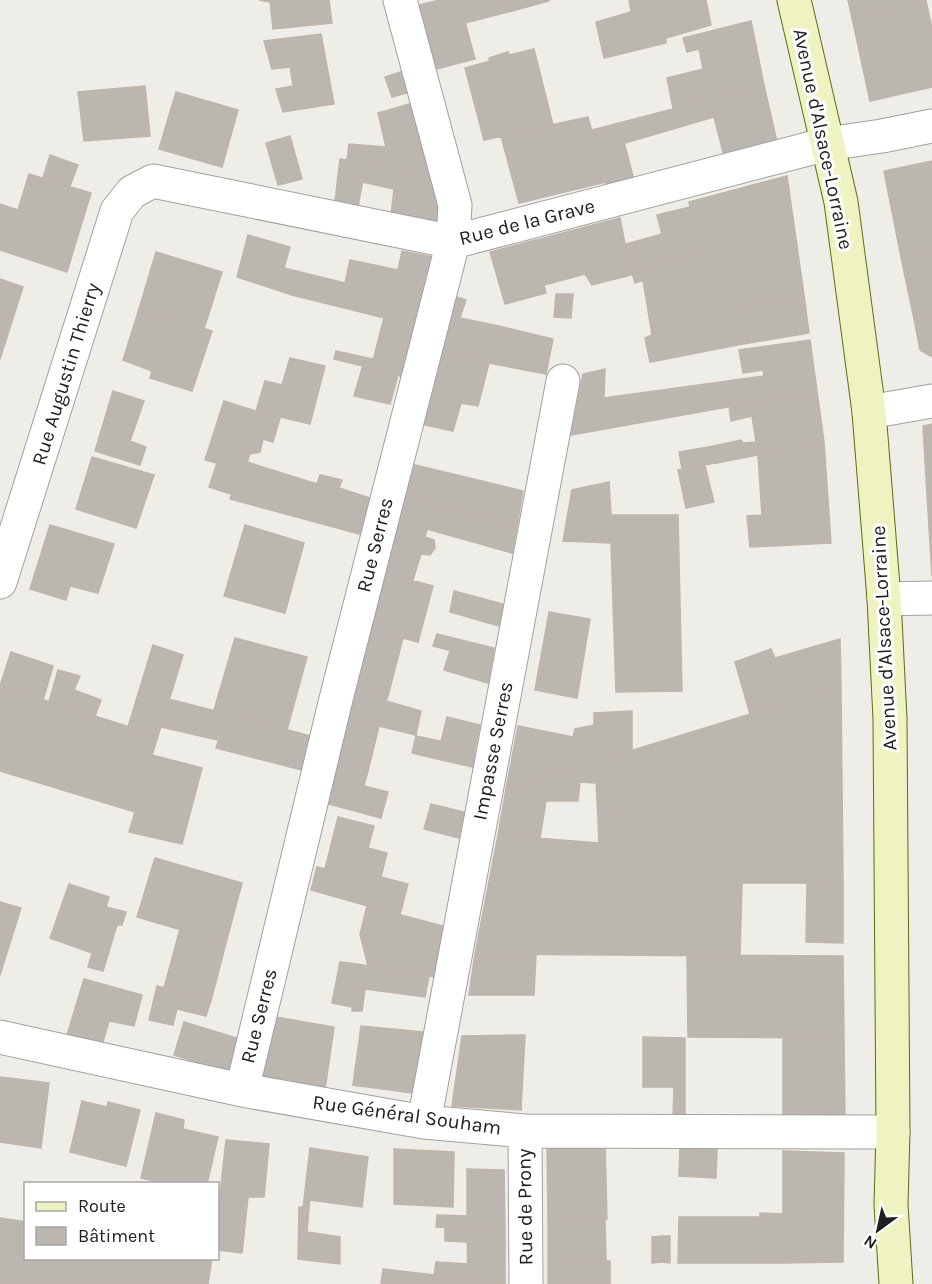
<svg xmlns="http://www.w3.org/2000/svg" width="932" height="1284" font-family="Karla,sans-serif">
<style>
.building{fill:#bcb6b0;stroke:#bfb5ab;stroke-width:1.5}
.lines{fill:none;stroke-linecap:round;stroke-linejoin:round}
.minor-casing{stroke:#a1a1a1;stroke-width:35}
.secondary-casing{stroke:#5d6d10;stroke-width:35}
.minor{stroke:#fff;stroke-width:33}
.secondary{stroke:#eef3c1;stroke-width:33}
.labels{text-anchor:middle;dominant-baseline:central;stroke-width:6;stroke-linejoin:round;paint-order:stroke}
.street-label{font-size:20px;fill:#202020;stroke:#fff}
</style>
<rect width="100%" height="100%" fill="#efede7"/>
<path class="building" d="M 329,0 L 332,23 L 273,29 L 270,2 L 259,0 Z
M 440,0 L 459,0 L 475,59 L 436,69 L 419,5 Z
M 459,0 L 509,0 L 512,11 L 465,23 Z
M 509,0 L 549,0 L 549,1 L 512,11 Z
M 629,0 L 706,0 L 711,25 L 666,38 L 666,43 L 604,58 L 596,22 L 631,12 Z
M 848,0 L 926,0 L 926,1 L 852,18 Z
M 926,1 L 932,28 L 932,87 L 870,101 L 852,18 Z
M 751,21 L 764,85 L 673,108 L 667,78 L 703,69 L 699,49 L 687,52 L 683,38 Z
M 321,34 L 334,104 L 283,112 L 276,89 L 293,86 L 290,67 L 272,69 L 264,41 Z
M 534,49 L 553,125 L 484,140 L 465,68 L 490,61 L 489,58 L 508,52 L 509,55 Z
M 404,71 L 410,92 L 392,97 L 385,77 Z
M 764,85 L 777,142 L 724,156 L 714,117 L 625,143 L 619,123 Z
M 145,86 L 150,136 L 84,141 L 78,92 Z
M 176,92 L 238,110 L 222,167 L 159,149 Z
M 413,103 L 432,175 L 366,163 L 358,207 L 335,201 L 340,159 L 347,160 L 349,144 L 386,147 L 378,113 Z
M 588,117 L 606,182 L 519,203 L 501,136 Z
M 619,123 L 634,180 L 607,187 L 592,130 Z
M 290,136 L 302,179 L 278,185 L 266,143 Z
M 50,155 L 78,165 L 70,186 L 43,178 Z
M 932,161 L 932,252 L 901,257 L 884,171 Z
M 366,163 L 432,175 L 441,224 L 391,215 L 394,189 L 362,182 Z
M 29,174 L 91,193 L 67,272 L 0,250 L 0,204 L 18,210 Z
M 787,176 L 804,295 L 730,308 L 738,345 L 650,362 L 645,338 L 652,335 L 643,280 L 635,283 L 631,269 L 699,253 L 689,202 Z
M 690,207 L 699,253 L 631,269 L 626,244 L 662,234 L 657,215 Z
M 620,218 L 631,275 L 592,285 L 585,274 L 544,285 L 532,241 Z
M 248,235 L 290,247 L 284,268 L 345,283 L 350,260 L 398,270 L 402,251 L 439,258 L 421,327 L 292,295 L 237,277 Z
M 532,241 L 546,293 L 505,304 L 490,252 Z
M 156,252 L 222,272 L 204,329 L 139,309 Z
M 932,252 L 932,317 L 914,319 L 901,257 Z
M 0,279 L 23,287 L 0,359 Z
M 556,294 L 573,294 L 571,318 L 554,317 Z
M 804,295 L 809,333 L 738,345 L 730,308 Z
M 454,296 L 466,300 L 460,318 L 499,326 L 489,363 L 439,352 Z
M 139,309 L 212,331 L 192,391 L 150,378 L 152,371 L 123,360 Z
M 932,317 L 932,357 L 920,350 L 914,319 Z
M 384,318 L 421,327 L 407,378 L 371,368 Z
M 499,326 L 553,339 L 546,374 L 489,363 Z
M 810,340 L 817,391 L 571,435 L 583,374 L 605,369 L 604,398 L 764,376 L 763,370 L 743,373 L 739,350 Z
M 336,351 L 373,359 L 371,368 L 334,359 Z
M 439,352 L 489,363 L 478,406 L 461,403 L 453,431 L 421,424 Z
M 290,358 L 325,366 L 310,424 L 256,411 L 265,381 L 282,385 Z
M 363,365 L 398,375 L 390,404 L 354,396 Z
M 113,391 L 144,401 L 130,441 L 146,447 L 140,465 L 95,451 Z
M 817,391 L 824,442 L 716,463 L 713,446 L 741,440 L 743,443 L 756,442 L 752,416 L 731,421 L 729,406 Z
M 224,401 L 256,411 L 231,494 L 209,487 L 217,463 L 205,460 Z
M 256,411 L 280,418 L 273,442 L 263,439 L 260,452 L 250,454 L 247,462 L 317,484 L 320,475 L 342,480 L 339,488 L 376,500 L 367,536 L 230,499 Z
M 932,424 L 932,493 L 927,494 L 923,426 Z
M 824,442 L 831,543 L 750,547 L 747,516 L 762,515 L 758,455 Z
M 713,446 L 716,463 L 682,469 L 679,452 Z
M 92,457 L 154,475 L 136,528 L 76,509 Z
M 411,464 L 523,491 L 517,526 L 403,496 Z
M 705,466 L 714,502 L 686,508 L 678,470 Z
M 609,482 L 611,515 L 678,515 L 682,691 L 616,692 L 611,543 L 563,541 L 572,490 Z
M 932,493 L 932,576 L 927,494 Z
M 403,496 L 517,526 L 512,553 L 427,529 L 425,537 L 434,540 L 435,548 L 430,555 L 421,554 L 413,580 L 384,573 Z
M 50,525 L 114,544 L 98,593 L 70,586 L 66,600 L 30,589 Z
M 245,525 L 304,543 L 285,613 L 224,596 Z
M 384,573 L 418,582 L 403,638 L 369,631 Z
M 418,582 L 433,586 L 418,642 L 403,638 Z
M 454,591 L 503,604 L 499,626 L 450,612 Z
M 549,612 L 590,619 L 577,698 L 535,690 Z
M 369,631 L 403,638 L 388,696 L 355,687 Z
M 437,634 L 494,648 L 492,661 L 433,646 Z
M 235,638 L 307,657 L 287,730 L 214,710 Z
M 840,639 L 841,686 L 750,714 L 735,662 L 771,649 L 775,658 Z
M 153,645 L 183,655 L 158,736 L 128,727 Z
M 450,651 L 492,661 L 488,683 L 444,670 Z
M 11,652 L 53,666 L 43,700 L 0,686 Z
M 58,670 L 80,676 L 74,690 L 101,700 L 95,716 L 49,702 Z
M 0,686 L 158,736 L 135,812 L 0,771 Z
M 841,686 L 843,883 L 742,883 L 740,956 L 475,954 L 498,835 L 599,843 L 598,819 L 631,810 L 620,754 Z
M 355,687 L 388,696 L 386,701 L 421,711 L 416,735 L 346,718 Z
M 169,699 L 227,714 L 218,740 L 161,727 Z
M 632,711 L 632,750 L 506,789 L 518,726 L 573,737 L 575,729 L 594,725 L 594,713 Z
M 227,714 L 311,736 L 302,770 L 216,748 Z
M 447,717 L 480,725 L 475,749 L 441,742 Z
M 346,718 L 379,726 L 369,767 L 336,759 Z
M 416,736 L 440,741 L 437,759 L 412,753 Z
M 440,741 L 475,749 L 473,767 L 437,759 Z
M 620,754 L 631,810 L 598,819 L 595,761 Z
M 152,755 L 202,768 L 182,844 L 129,832 Z
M 336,759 L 369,767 L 364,786 L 388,792 L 381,818 L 325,803 Z
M 595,761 L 596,783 L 580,782 L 578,801 L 546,801 L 540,838 L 498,835 L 506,789 Z
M 431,804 L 464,812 L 459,838 L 424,829 Z
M 338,817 L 374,826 L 368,848 L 387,853 L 381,877 L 408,884 L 400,915 L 311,890 L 317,867 L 325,869 Z
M 155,858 L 242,883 L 226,943 L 137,917 Z
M 807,883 L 843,883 L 843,943 L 806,942 Z
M 69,884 L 109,897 L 92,953 L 50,938 Z
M 0,902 L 21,908 L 0,975 Z
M 367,906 L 443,926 L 434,977 L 368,966 L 360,934 Z
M 106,907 L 126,912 L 122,925 L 117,925 L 103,971 L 88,967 Z
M 180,929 L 226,943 L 211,1001 L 164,988 Z
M 475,954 L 536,955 L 534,995 L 469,995 Z
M 687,955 L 843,956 L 844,1038 L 688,1037 Z
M 340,962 L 357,964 L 352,1007 L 332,1003 Z
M 357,964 L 429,976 L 425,997 L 365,989 L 362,1011 L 352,1011 Z
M 84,979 L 142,995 L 134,1026 L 109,1021 L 102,1045 L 67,1035 Z
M 157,986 L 181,992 L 173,1025 L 149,1020 Z
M 181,992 L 211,1000 L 206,1016 L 177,1009 Z
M 270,1016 L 334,1027 L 325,1090 L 291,1085 L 292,1080 L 263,1076 Z
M 184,1022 L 240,1039 L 231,1073 L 174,1055 Z
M 361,1026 L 423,1032 L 412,1093 L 353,1085 Z
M 525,1035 L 521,1110 L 452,1106 L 462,1036 Z
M 643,1037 L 685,1038 L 685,1116 L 673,1116 L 674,1087 L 643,1087 Z
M 783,1038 L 844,1038 L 845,1120 L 783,1119 Z
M 0,1077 L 49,1083 L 41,1148 L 0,1142 Z
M 82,1101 L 107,1107 L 108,1102 L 140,1110 L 126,1166 L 70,1152 Z
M 156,1113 L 184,1120 L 183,1129 L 218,1137 L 207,1184 L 167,1184 L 141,1178 Z
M 226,1140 L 269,1144 L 264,1197 L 248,1197 L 242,1253 L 218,1250 L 218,1212 Z
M 605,1145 L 607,1219 L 548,1219 L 547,1146 Z
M 680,1147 L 717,1148 L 716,1178 L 679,1176 Z
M 310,1148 L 368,1157 L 362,1207 L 310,1200 L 309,1208 L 303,1208 Z
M 394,1149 L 454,1152 L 453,1207 L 394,1204 Z
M 783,1151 L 844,1153 L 843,1262 L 783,1263 Z
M 467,1169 L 504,1170 L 505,1231 L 467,1228 Z
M 299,1207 L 309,1208 L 307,1232 L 340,1237 L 340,1264 L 298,1259 Z
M 760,1213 L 783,1214 L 783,1263 L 760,1263 Z
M 437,1215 L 467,1216 L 467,1228 L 436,1227 Z
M 679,1217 L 760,1217 L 760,1263 L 678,1263 Z
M 0,1218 L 26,1222 L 26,1258 L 127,1258 L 124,1284 L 0,1284 Z
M 548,1219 L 605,1220 L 606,1261 L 548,1260 Z
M 445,1227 L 467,1228 L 467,1242 L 445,1241 Z
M 467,1228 L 505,1231 L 505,1283 L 468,1279 Z
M 661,1236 L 670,1236 L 670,1263 L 662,1262 Z
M 661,1236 L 662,1262 L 652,1263 L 652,1237 Z
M 127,1258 L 212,1258 L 208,1284 L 124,1284 Z
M 548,1260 L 610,1261 L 610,1284 L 548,1284 Z
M 436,1262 L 468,1264 L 468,1279 L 434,1275 Z
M 383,1269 L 434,1275 L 433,1284 L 381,1284 Z
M 434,1275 L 505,1283 L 505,1284 L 433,1284 Z"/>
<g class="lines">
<defs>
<path id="minor" d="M 869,412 L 932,401
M 0,582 L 117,211 L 132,192 L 153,181 L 453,242 L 827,144 L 882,136 L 932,126
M 884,599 L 932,598
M 0,1037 L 242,1090 L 424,1122 L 525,1131 L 893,1132
M 242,1090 L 336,699 L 453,242 L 455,205 L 400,0
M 424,1122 L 563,381
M 525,1131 L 526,1284"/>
<path id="secondary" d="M 794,0 L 841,202 L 869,412 L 884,599 L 890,719 L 893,1132 L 891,1205 L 896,1284"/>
</defs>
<use href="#minor" class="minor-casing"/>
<use href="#secondary" class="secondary-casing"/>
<use href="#minor" class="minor"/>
<use href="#secondary" class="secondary"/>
</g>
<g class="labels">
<g class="street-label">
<text transform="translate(823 139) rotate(78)">Avenue d'Alsace-Lorraine</text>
<text transform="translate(527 222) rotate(-14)">Rue de la Grave</text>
<text transform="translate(66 374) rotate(-73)">Rue Augustin Thierry</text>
<text transform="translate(375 545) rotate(-76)">Rue Serres</text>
<text transform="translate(884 638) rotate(-93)">Avenue d'Alsace-Lorraine</text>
<text transform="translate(493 751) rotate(-79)">Impasse Serres</text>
<text transform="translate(259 1016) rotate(-76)">Rue Serres</text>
<text transform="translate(407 1115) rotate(8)">Rue Général Souham</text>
<text transform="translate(525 1207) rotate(-91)">Rue de Prony</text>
</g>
</g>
<rect x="24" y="1182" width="195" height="78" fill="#ffffff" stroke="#a6a6a6" stroke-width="1.5"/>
<rect x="36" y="1202" width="30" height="9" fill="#eef3c1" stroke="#a6a6a6" stroke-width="1.5"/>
<text x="78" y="1212" font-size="18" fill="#202020">Route</text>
<rect x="36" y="1227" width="30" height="18" fill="#bcb6b0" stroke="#a6a6a6" stroke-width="1.5"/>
<text x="78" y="1242" font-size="18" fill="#202020">Bâtiment</text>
<g transform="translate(878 1230) rotate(213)" stroke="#ffffff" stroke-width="4.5" paint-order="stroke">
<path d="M0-4.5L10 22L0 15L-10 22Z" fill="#202020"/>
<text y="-9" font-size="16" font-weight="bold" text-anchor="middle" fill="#202020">N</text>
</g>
</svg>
